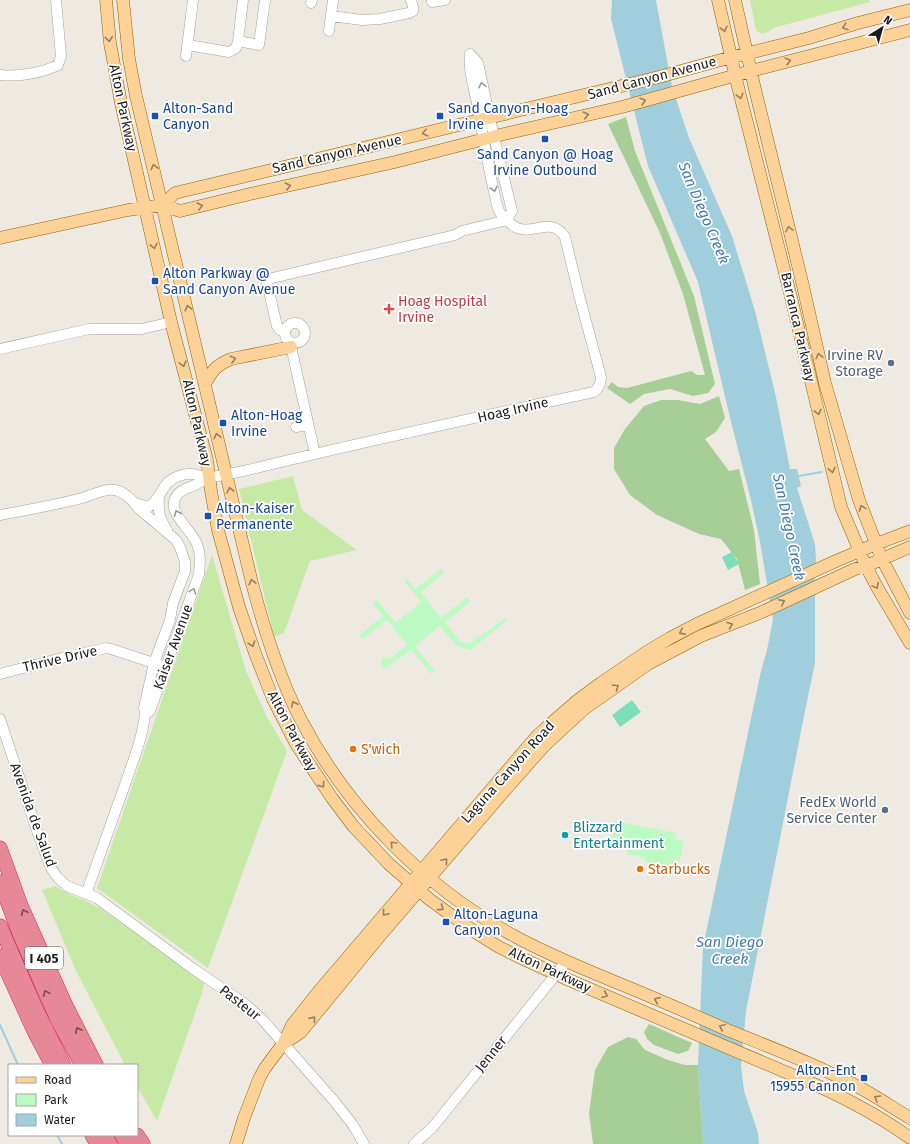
<svg xmlns="http://www.w3.org/2000/svg" width="910" height="1144" font-family="'Fira Sans',sans-serif">
<style>
.grass{fill:#c7e9a6}
.forest{fill:#a6ce96}
.park{fill:#bdf9c2}
.pitch{fill:#7edeba}
.water{fill:#a1cedc}
.lines{fill:none;stroke-linecap:round;stroke-linejoin:round}
.stream{stroke:#a1cedc;stroke-width:2}
.minor-casing{stroke:#a3a3a3;stroke-width:11}
.major-casing{stroke:#946500;stroke-width:13}
.highway-casing{stroke:#d8225f;stroke-width:15}
.minor{stroke:#fff;stroke-width:10}
.major{stroke:#fcd298;stroke-width:12}
.highway{stroke:#e78899;stroke-width:14}
.oneway{stroke:#978060}
.oneway2{stroke:#999}
.oneway3{stroke:#774d54}
.transit-dot{fill:#1a4fb4;stroke:#fff;stroke-width:1.5}
.health-dot{fill:#e0444e;stroke:#fff;stroke-width:1.5}
.service-dot{fill:#5c6f8a;stroke:#fff;stroke-width:1.5}
.food-dot{fill:#e8710a;stroke:#fff;stroke-width:1.5}
.culture-dot{fill:#0f9aa8;stroke:#fff;stroke-width:1.5}
.labels{text-anchor:middle;dominant-baseline:central;stroke-width:3.5;stroke-linejoin:round;paint-order:stroke}
.shield{fill:#fff;stroke:#606060;stroke-width:1}
.shield-label{font-size:13px;font-weight:bold;fill:#1c1c1c}
.street-label{font-size:14px;fill:#1c1c1c;stroke:#fff}
.transit-label{font-size:14px;fill:#164399;stroke:#fff;text-anchor:start}
.health-label{font-size:14px;fill:#be3a42;stroke:#fff;text-anchor:start}
.service-label{font-size:14px;fill:#4e5e75;stroke:#fff;text-anchor:end}
.food-label{font-size:14px;fill:#c56008;stroke:#fff;text-anchor:start}
.culture-label{font-size:14px;fill:#0d838f;stroke:#fff;text-anchor:start}
.water-label{font-size:15px;font-style:italic;fill:#4979ac;stroke:#fff}
</style>
<rect width="100%" height="100%" fill="#eeeae2"/>
<path class="grass" d="M 750,0 L 869,0 L 870,2 L 773,28 L 770,31 L 762,34 L 756,30 Z
M 293,476 L 302,510 L 357,550 L 310,561 L 284,633 L 274,637 L 239,489 Z
M 212,555 L 246,671 L 267,717 L 287,751 L 208,968 L 97,888 Z
M 55,886 C 69,895 85,900 100,908 L 205,981 L 202,993 L 157,1121 L 137,1086 L 137,1065 L 125,1065 L 76,971 L 42,890 Z"/>
<path class="forest" d="M 626,117 L 635,151 L 694,296 L 715,384 L 708,393 L 693,396 L 670,389 L 644,394 L 630,404 L 607,388 L 612,382 L 618,387 L 627,388 L 691,371 L 697,375 L 705,375 L 683,294 L 660,233 L 608,124 Z
M 719,396 L 725,418 L 716,432 L 705,439 L 729,471 L 739,469 L 754,530 L 760,584 L 745,590 L 737,559 L 721,539 L 699,534 L 657,515 L 630,495 L 614,469 L 614,448 L 625,429 L 644,406 L 661,400 L 678,400 L 700,404 Z
M 649,1024 L 692,1043 L 688,1051 L 678,1054 L 654,1045 L 647,1039 L 644,1032 Z
M 628,1037 L 636,1039 L 645,1050 L 668,1060 L 685,1065 L 698,1065 L 703,1144 L 593,1144 L 589,1113 L 595,1070 L 608,1047 Z"/>
<path class="park" d="M 442,568 L 444,573 L 421,592 L 441,618 L 467,597 L 470,602 L 445,622 L 461,642 L 470,643 L 506,618 L 507,620 L 471,650 L 457,646 L 440,626 L 415,646 L 435,671 L 431,674 L 411,650 L 385,669 L 381,664 L 383,656 L 385,658 L 388,656 L 390,659 L 407,645 L 387,620 L 363,639 L 358,636 L 383,616 L 373,603 L 375,602 L 375,599 L 376,599 L 395,622 L 400,619 L 401,620 L 402,619 L 402,618 L 421,602 L 405,582 L 405,577 L 415,589 Z
M 614,821 L 676,833 L 675,839 L 684,841 L 680,861 L 674,860 L 673,867 L 646,863 L 645,859 L 634,855 L 627,855 C 630,838 627,840 611,837 Z"/>
<path class="pitch" d="M 732,552 L 739,564 L 728,570 L 722,557 Z
M 632,700 L 641,712 L 620,727 L 612,715 Z"/>
<path class="water" d="M 612,0 L 656,0 L 672,87 L 689,138 L 732,236 L 755,311 L 776,397 L 790,469 L 797,469 L 801,486 L 797,488 L 815,544 L 816,559 L 815,580 L 815,663 L 806,706 L 746,1011 L 741,1066 L 744,1091 L 758,1133 L 759,1144 L 703,1144 L 698,1065 L 703,947 L 761,671 L 767,650 L 773,619 L 760,542 L 751,500 L 731,422 L 698,282 L 648,166 L 611,19 Z"/>
<g class="lines">
<path class="stream" d="M 798,476 L 822,472
M 0,1025 L 18,1065
M 57,1135 L 62,1144"/>
<defs>
<path id="minor" d="M 432,0 L 432,2 L 445,0
M 311,3 L 312,0
M 331,16 L 362,20 L 380,19 L 409,13 L 413,11 L 413,7 L 411,0
M 329,31 L 333,0
M 238,41 L 259,45 L 265,0
M 188,45 L 229,52 L 236,48 L 238,41 L 243,0
M 470,54 L 478,63 L 494,137 L 512,211 L 507,220
M 186,56 L 193,0
M 0,75 C 18,77 42,73 58,65 L 61,56 L 56,0
M285 333a10 10 0 1 1 20 0a10 10 0 1 1-20 0Z
M 285,331 L 280,330 L 277,326 L 267,283 L 268,279 L 455,235 L 462,231 L 507,220
M 290,342 L 315,454
M 0,349 L 89,329 L 142,329 L 171,322
M 296,427 L 308,425
M 159,496 C 158,510 159,519 167,530
M 135,503 L 148,507 C 163,499 160,482 179,476 C 192,471 197,476 209,477 C 219,477 237,472 248,470 C 363,442 478,417 594,392 C 599,388 601,384 601,377 L 580,299 L 565,237 C 552,216 534,235 517,228 C 511,225 502,217 499,211 C 496,204 495,194 493,187 C 487,161 483,135 478,109 C 475,90 468,73 470,54
M 0,515 C 27,510 55,505 82,498 C 92,495 105,488 115,490 C 125,492 134,502 139,509 L 176,540 L 180,547 L 185,562 L 185,571 L 173,603 L 170,620 L 154,663 L 144,708 C 148,723 133,761 128,776 C 114,816 100,855 86,894
M 0,674 L 66,657 L 107,648 L 111,649 L 160,665
M 146,714 L 150,711 L 199,574 C 200,564 201,554 197,544 C 191,528 162,510 179,493 C 183,489 188,488 193,486 C 199,483 204,480 210,477
M 0,719 L 38,834 L 51,868 L 58,878 L 67,886 L 97,898 L 192,968 L 245,1004 L 261,1018 L 335,1102 L 353,1125 L 364,1144
M 414,1144 L 432,1128 L 566,962"/>
<path id="major" d="M 106,0 L 110,43 L 121,103 L 171,322 L 207,460 L 211,491 L 218,530 L 239,607 L 255,653 L 273,699 L 296,744 L 332,798 L 353,826 L 389,864 L 429,899 L 451,915 L 478,934 L 499,947 L 519,957 L 569,980 L 816,1085 C 849,1100 881,1117 910,1138
M 123,0 L 129,59 L 136,96 L 252,583 C 264,629 278,675 300,718 C 347,809 425,888 516,937 C 549,955 584,969 618,983 C 654,998 690,1013 725,1029 C 772,1048 820,1066 864,1090 C 880,1099 895,1109 910,1118
M 718,0 L 738,87 L 790,293 L 841,507 L 866,566 L 877,587 L 910,643
M 735,0 L 754,85 L 803,286 L 825,383 L 859,500 L 882,559 L 910,613
M 163,205 L 175,193 L 659,77 L 721,60 L 809,38 L 858,23 L 910,10
M 0,238 L 128,210 L 163,205 L 180,211 L 250,194 L 395,162 L 504,134 L 622,107 L 751,71 L 910,30
M 205,384 C 212,370 217,365 231,359 L 291,347
M 283,1044 L 301,1032 L 379,937 L 506,789 L 544,746 L 584,709 L 648,664 L 701,636 L 762,612 L 855,569 L 866,566 L 910,547
M 236,1144 L 244,1118 L 259,1079 L 265,1068 L 283,1044 L 292,1025 L 319,991 L 489,792 L 537,736 L 548,726 L 578,700 L 601,683 L 645,653 L 670,638 L 697,624 L 836,561 L 876,544 L 910,531"/>
<path id="highway" d="M 0,848 L 21,906 L 66,1006 L 96,1065
M 0,882 L 20,935 L 58,1021 L 82,1065
M 0,926 L 36,1009 L 64,1065
M 0,956 L 35,1033 L 52,1065
M 92,1135 L 97,1144
M 105,1135 L 110,1144
M 122,1135 L 127,1144
M 137,1135 L 143,1144"/>
</defs>
<use href="#minor" class="minor-casing"/>
<use href="#major" class="major-casing"/>
<use href="#highway" class="highway-casing"/>
<use href="#minor" class="minor"/>
<use href="#major" class="major"/>
<use href="#highway" class="highway"/>
</g>
<defs><path id="oneway-chevron" d="M-2-3.5L2.5 0L-2 3.5" fill="none" stroke-width="1.6" stroke-linecap="round" stroke-linejoin="round"/></defs>
<g class="oneway">
<use href="#oneway-chevron" transform="translate(845 27) rotate(163)"/>
<use href="#oneway-chevron" transform="translate(724 29) rotate(77)"/>
<use href="#oneway-chevron" transform="translate(109 39) rotate(83)"/>
<use href="#oneway-chevron" transform="translate(788 61) rotate(-15)"/>
<use href="#oneway-chevron" transform="translate(740 96) rotate(76)"/>
<use href="#oneway-chevron" transform="translate(643 101) rotate(-16)"/>
<use href="#oneway-chevron" transform="translate(586 115) rotate(-13)"/>
<use href="#oneway-chevron" transform="translate(425 133) rotate(166)"/>
<use href="#oneway-chevron" transform="translate(154 167) rotate(-103)"/>
<use href="#oneway-chevron" transform="translate(288 186) rotate(-13)"/>
<use href="#oneway-chevron" transform="translate(200 206) rotate(-14)"/>
<use href="#oneway-chevron" transform="translate(789 229) rotate(-104)"/>
<use href="#oneway-chevron" transform="translate(154 246) rotate(77)"/>
<use href="#oneway-chevron" transform="translate(188 308) rotate(-104)"/>
<use href="#oneway-chevron" transform="translate(819 356) rotate(-103)"/>
<use href="#oneway-chevron" transform="translate(233 359) rotate(-15)"/>
<use href="#oneway-chevron" transform="translate(183 364) rotate(75)"/>
<use href="#oneway-chevron" transform="translate(818 412) rotate(76)"/>
<use href="#oneway-chevron" transform="translate(217 436) rotate(-103)"/>
<use href="#oneway-chevron" transform="translate(832 470) rotate(76)"/>
<use href="#oneway-chevron" transform="translate(230 490) rotate(-104)"/>
<use href="#oneway-chevron" transform="translate(862 508) rotate(-111)"/>
<use href="#oneway-chevron" transform="translate(252 582) rotate(-103)"/>
<use href="#oneway-chevron" transform="translate(876 586) rotate(62)"/>
<use href="#oneway-chevron" transform="translate(782 602) rotate(-26)"/>
<use href="#oneway-chevron" transform="translate(730 625) rotate(-21)"/>
<use href="#oneway-chevron" transform="translate(682 632) rotate(153)"/>
<use href="#oneway-chevron" transform="translate(252 644) rotate(72)"/>
<use href="#oneway-chevron" transform="translate(616 687) rotate(-35)"/>
<use href="#oneway-chevron" transform="translate(294 704) rotate(-115)"/>
<use href="#oneway-chevron" transform="translate(322 785) rotate(55)"/>
<use href="#oneway-chevron" transform="translate(393 844) rotate(-134)"/>
<use href="#oneway-chevron" transform="translate(445 861) rotate(-50)"/>
<use href="#oneway-chevron" transform="translate(441 908) rotate(37)"/>
<use href="#oneway-chevron" transform="translate(385 913) rotate(130)"/>
<use href="#oneway-chevron" transform="translate(605 995) rotate(23)"/>
<use href="#oneway-chevron" transform="translate(657 1000) rotate(-157)"/>
<use href="#oneway-chevron" transform="translate(313 1019) rotate(-51)"/>
<use href="#oneway-chevron" transform="translate(722 1027) rotate(-157)"/>
<use href="#oneway-chevron" transform="translate(877 1098) rotate(-149)"/>
</g>
<g class="oneway2">
<use href="#oneway-chevron" transform="translate(482 85) rotate(-102)"/>
<use href="#oneway-chevron" transform="translate(494 189) rotate(76)"/>
<use href="#oneway-chevron" transform="translate(177 513) rotate(-112)"/>
<use href="#oneway-chevron" transform="translate(193 591) rotate(-70)"/>
</g>
<g class="oneway3">
<use href="#oneway-chevron" transform="translate(24 912) rotate(-114)"/>
<use href="#oneway-chevron" transform="translate(46 993) rotate(-114)"/>
<use href="#oneway-chevron" transform="translate(78 1030) rotate(-116)"/>
</g>
<g class="transit-dot">
<rect x="151" y="112" width="8" height="8" rx="2"/>
<rect x="436" y="112" width="8" height="8" rx="2"/>
<rect x="541" y="135" width="8" height="8" rx="2"/>
<rect x="151" y="277" width="8" height="8" rx="2"/>
<rect x="219" y="419" width="8" height="8" rx="2"/>
<rect x="204" y="512" width="8" height="8" rx="2"/>
<rect x="442" y="918" width="8" height="8" rx="2"/>
<rect x="860" y="1074" width="8" height="8" rx="2"/>
</g>
<path class="health-dot" d="M387 303h4v4h4v4h-4v4h-4v-4h-4v-4h4z"/>
<g class="service-dot">
<circle cx="891" cy="363" r="4"/>
<circle cx="885" cy="810" r="4"/>
</g>
<g class="food-dot">
<circle cx="353" cy="749" r="4"/>
<circle cx="640" cy="869" r="4"/>
</g>
<circle class="culture-dot" cx="565" cy="835" r="4"/>
<g class="labels">
<rect class="shield" x="25" y="947" width="38" height="22" rx="3"/>
<g class="shield-label">
<text x="44" y="958">I 405</text>
</g>
<g class="street-label">
<text transform="translate(652 78) rotate(-15)">Sand Canyon Avenue</text>
<text transform="translate(123 108) rotate(78)">Alton Parkway</text>
<text transform="translate(337 154) rotate(-13)">Sand Canyon Avenue</text>
<text transform="translate(798 327) rotate(77)">Barranca Parkway</text>
<text transform="translate(513 410) rotate(-13)">Hoag Irvine</text>
<text transform="translate(197 423) rotate(77)">Alton Parkway</text>
<text transform="translate(173 647) rotate(-70)">Kaiser Avenue</text>
<text transform="translate(60 659) rotate(-13)">Thrive Drive</text>
<text transform="translate(292 731) rotate(62)">Alton Parkway</text>
<text transform="translate(508 772) rotate(-48)">Laguna Canyon Road</text>
<text transform="translate(33 815) rotate(70)">Avenida de Salud</text>
<text transform="translate(550 970) rotate(25)">Alton Parkway</text>
<text transform="translate(240 1003) rotate(38)">Pasteur</text>
<text transform="translate(491 1054) rotate(-51)">Jenner</text>
</g>
<g class="transit-label">
<text x="163" y="108">Alton-Sand<tspan x="163" dy="16">Canyon</tspan></text>
<text x="448" y="108">Sand Canyon-Hoag<tspan x="448" dy="16">Irvine</tspan></text>
<text x="545" y="154" text-anchor="middle">Sand Canyon @ Hoag<tspan x="545" dy="16">Irvine Outbound</tspan></text>
<text x="163" y="273">Alton Parkway @<tspan x="163" dy="16">Sand Canyon Avenue</tspan></text>
<text x="231" y="415">Alton-Hoag<tspan x="231" dy="16">Irvine</tspan></text>
<text x="216" y="508">Alton-Kaiser<tspan x="216" dy="16">Permanente</tspan></text>
<text x="454" y="914">Alton-Laguna<tspan x="454" dy="16">Canyon</tspan></text>
<text x="856" y="1070" text-anchor="end">Alton-Ent<tspan x="856" dy="16">15955 Cannon</tspan></text>
</g>
<g class="health-label">
<text x="398" y="301">Hoag Hospital<tspan x="398" dy="16">Irvine</tspan></text>
</g>
<g class="service-label">
<text x="883" y="355">Irvine RV<tspan x="883" dy="16">Storage</tspan></text>
<text x="877" y="802">FedEx World<tspan x="877" dy="16">Service Center</tspan></text>
</g>
<g class="food-label">
<text x="361" y="749">S'wich</text>
<text x="648" y="869">Starbucks</text>
</g>
<g class="culture-label">
<text x="573" y="827">Blizzard<tspan x="573" dy="16">Entertainment</tspan></text>
</g>
<g class="water-label">
<text transform="translate(704 213) rotate(67)">San Diego Creek</text>
<text transform="translate(789 527) rotate(78)">San Diego Creek</text>
<text x="730" y="942">San Diego<tspan x="730" dy="17">Creek</tspan></text>
</g>
</g>
<rect x="8" y="1064" width="130" height="72" fill="#ffffff" stroke="#a4a4a4"/>
<rect x="16" y="1077" width="20" height="6" fill="#fcd298" stroke="#a4a4a4"/>
<text x="44" y="1084" font-size="12" fill="#1c1c1c">Road</text>
<rect x="16" y="1094" width="20" height="12" fill="#bdf9c2" stroke="#a4a4a4"/>
<text x="44" y="1104" font-size="12" fill="#1c1c1c">Park</text>
<rect x="16" y="1114" width="20" height="12" fill="#a1cedc" stroke="#a4a4a4"/>
<text x="44" y="1124" font-size="12" fill="#1c1c1c">Water</text>
<g transform="translate(882 28) rotate(37)" stroke="#ffffff" stroke-width="3" paint-order="stroke">
<path d="M0-3L7 15L0 10L-7 15Z" fill="#1c1c1c"/>
<text y="-6" font-size="11" font-weight="bold" text-anchor="middle" fill="#1c1c1c">N</text>
</g>
</svg>
